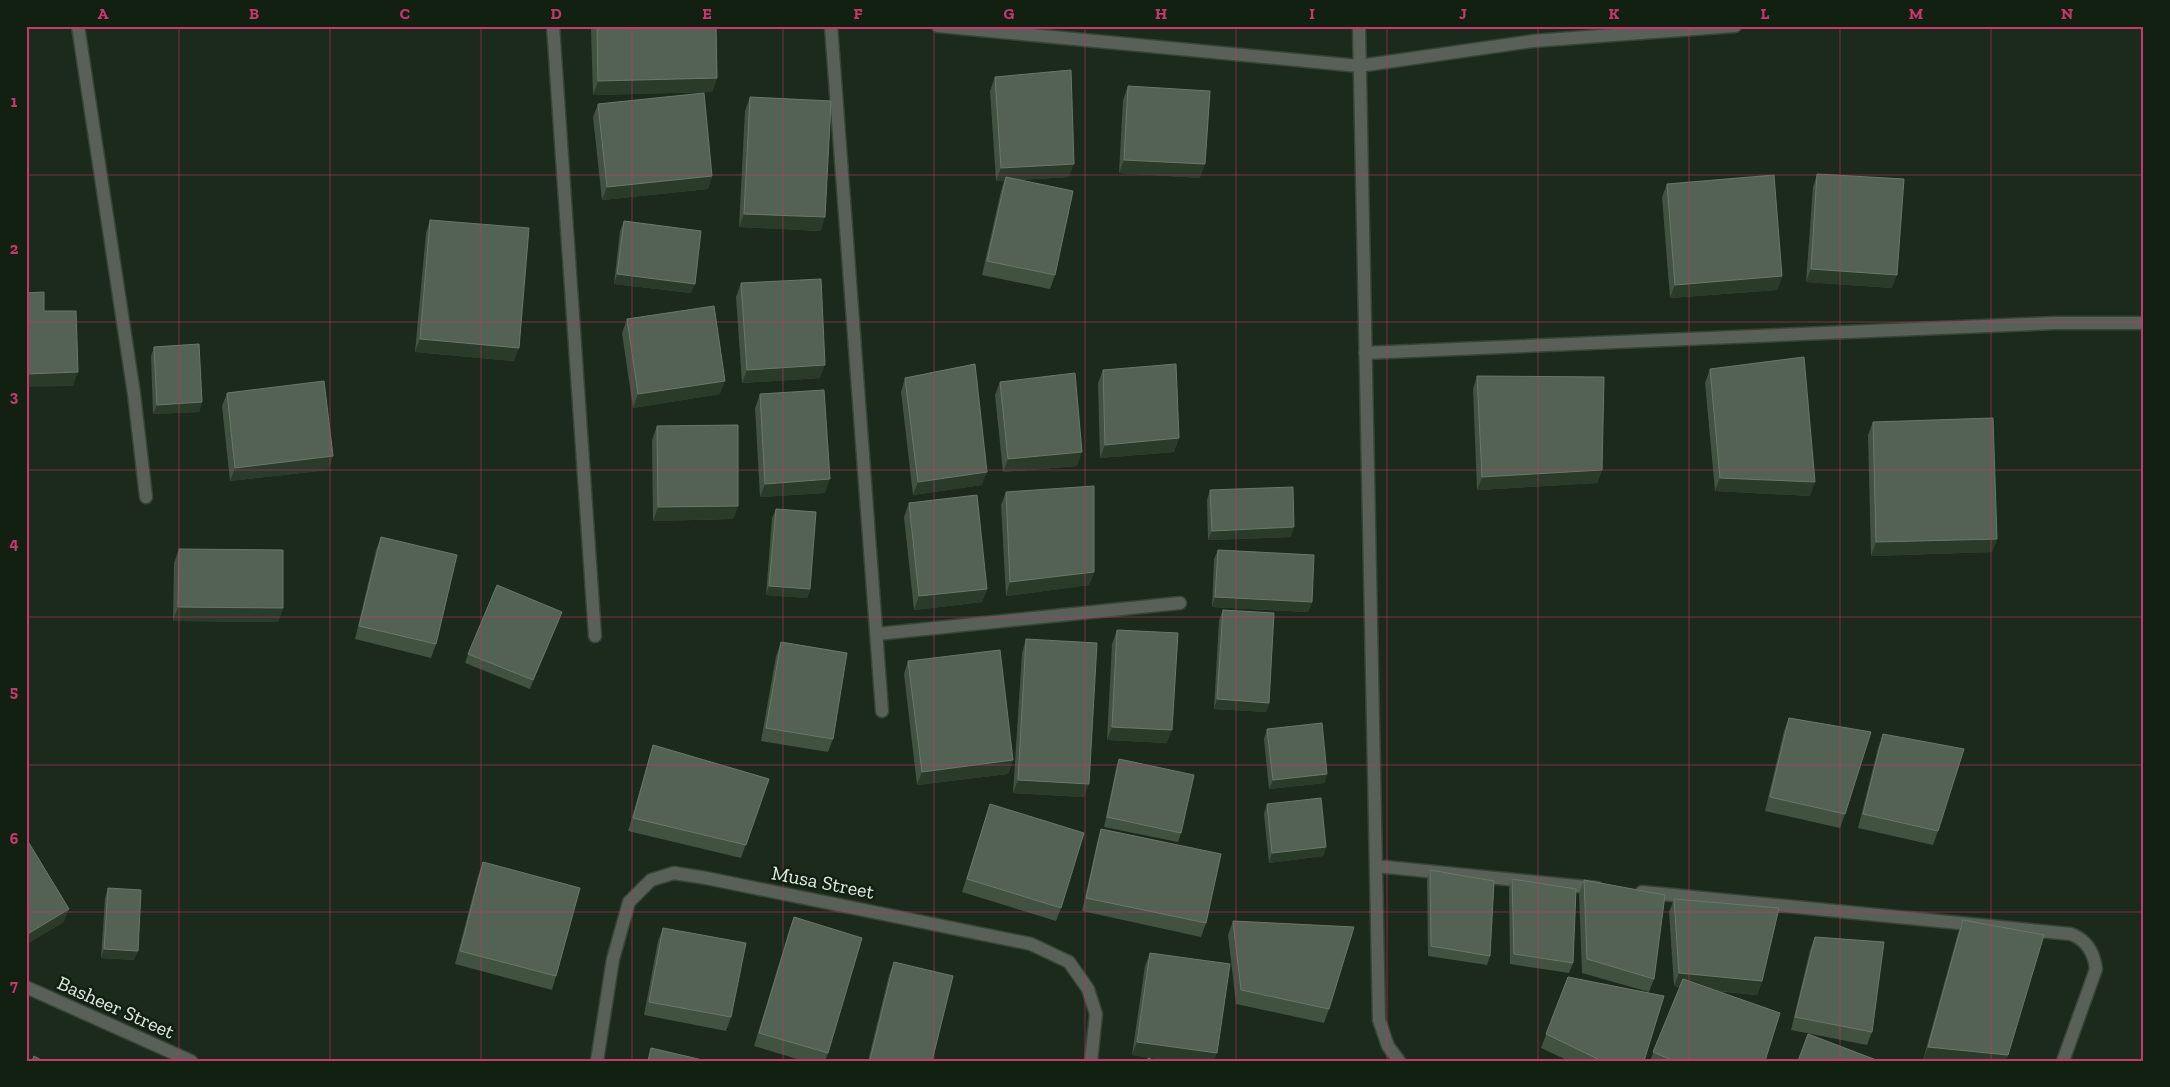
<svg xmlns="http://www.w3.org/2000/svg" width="2170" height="1087" font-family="'Zilla Slab',serif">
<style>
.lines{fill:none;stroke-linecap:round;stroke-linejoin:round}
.street-casing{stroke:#374536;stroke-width:15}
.street{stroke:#596058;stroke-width:12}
.wall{fill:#425241}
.shaded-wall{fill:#2b3b2a}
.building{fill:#536252;stroke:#697868}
.grid{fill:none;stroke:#c7386f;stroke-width:1;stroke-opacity:0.55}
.labels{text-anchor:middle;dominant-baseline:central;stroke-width:5;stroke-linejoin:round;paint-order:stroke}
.street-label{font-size:20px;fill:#e1ebe0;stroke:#122011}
.neatline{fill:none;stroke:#c7386f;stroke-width:2}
.grid-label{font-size:16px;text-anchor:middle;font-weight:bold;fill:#c7386f}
</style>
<rect width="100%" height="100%" fill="#1b2a1a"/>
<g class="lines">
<defs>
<path id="street" d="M 78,26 L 134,394 L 146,497
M 553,26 L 595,636
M 831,26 L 882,711
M 938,26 L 1359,66 L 1533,41 L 1735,26
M 1359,26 L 1379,1020 L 1388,1046 L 1399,1061
M 1365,353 L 2054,323 L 2144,323
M 877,634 L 1180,603
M 1376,866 L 1597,888
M 1642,892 L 2071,934 C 2087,940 2094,953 2096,969 L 2063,1061
M 26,987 L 191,1061
M 597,1061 L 613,959 L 629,902 L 651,880 L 674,873 L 706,878 L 1031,944 L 1069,962 L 1088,989 L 1096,1014 L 1091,1061"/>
</defs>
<use href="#street" class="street-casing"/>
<use href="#street" class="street"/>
</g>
<path class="wall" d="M 593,26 L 716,26 L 717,78 L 712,92 L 593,95 L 591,29 Z
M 995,77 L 1069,177 L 1019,180 L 1055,275 L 1050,289 L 982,275 L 1001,191 L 1004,181 L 996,181 L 990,91 Z
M 1128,86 L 1200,178 L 1119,173 L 1123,100 Z
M 750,97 L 821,231 L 739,227 L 745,111 Z
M 598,104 L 712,176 L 708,189 L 602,200 L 593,117 Z
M 1817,174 L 1892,288 L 1806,282 L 1813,187 Z
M 1667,184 L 1782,276 L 1777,290 L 1670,298 L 1662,197 Z
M 430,220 L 514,361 L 415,352 L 426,233 Z
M 624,221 L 691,293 L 614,284 L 620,231 Z
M 741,283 L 820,378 L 742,383 L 736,297 Z
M 627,319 L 720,394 L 633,408 L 622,333 Z
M 154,347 L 202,402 L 199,412 L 153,414 L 151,356 Z
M 1710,369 L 1810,496 L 1715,491 L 1705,383 Z
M 1103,370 L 1179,438 L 1174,452 L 1100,458 L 1098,383 Z
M 1477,376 L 1602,470 L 1597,483 L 1477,490 L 1473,389 Z
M 905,378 L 982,485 L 913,495 L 901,392 Z
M 1000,382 L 1077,466 L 1003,472 L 995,395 Z
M 227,393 L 333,456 L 328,470 L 230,481 L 222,406 Z
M 760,394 L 825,493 L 760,497 L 755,408 Z
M 1873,422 L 1997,539 L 1992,552 L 1871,556 L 1868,435 Z
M 657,426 L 738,506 L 733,519 L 653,521 L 652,440 Z
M 1210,490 L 1291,537 L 1208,540 L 1207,500 Z
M 1006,492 L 1094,572 L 1089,585 L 1006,596 L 1001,505 Z
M 909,503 L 987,589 L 982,602 L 914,610 L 904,517 Z
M 776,509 L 810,589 L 807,598 L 766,595 L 772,518 Z
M 381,537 L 436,644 L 431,658 L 355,639 L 376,550 Z
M 179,549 L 283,608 L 278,622 L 173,621 L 174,563 Z
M 1218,550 L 1312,602 L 1308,612 L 1212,607 L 1214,559 Z
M 1223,610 L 1269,703 L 1266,712 L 1214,709 L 1219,620 Z
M 562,612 L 530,689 L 465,663 L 468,654 Z
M 1117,630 L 1167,743 L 1107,740 L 1112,644 Z
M 1026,639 L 1084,797 L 1013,793 L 1022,653 Z
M 781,642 L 833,739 L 828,752 L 761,741 L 776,656 Z
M 908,661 L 1013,760 L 1008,774 L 917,785 L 904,674 Z
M 1789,718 L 1845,814 L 1840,828 L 1765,811 L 1784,731 Z
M 1267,729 L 1327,774 L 1324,783 L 1269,789 L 1264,739 Z
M 1883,734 L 1938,831 L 1933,845 L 1858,828 L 1878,748 Z
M 653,745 L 769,779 L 741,858 L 628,831 L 649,759 Z
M 1119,759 L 1181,833 L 1178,842 L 1104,827 L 1116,769 Z
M 990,804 L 1061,908 L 1056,921 L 962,892 Z
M 1267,804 L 1326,847 L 1323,856 L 1269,863 L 1264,814 Z
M 1101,829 L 1206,923 L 1201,937 L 1082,911 L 1097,843 Z
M 483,862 L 556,976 L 552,990 L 455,964 L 478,876 Z
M 1430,870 L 1490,956 L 1487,965 L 1428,956 L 1427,880 Z
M 1512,879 L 1573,963 L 1569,973 L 1510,964 L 1509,888 Z
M 1584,880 L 1654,979 L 1649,992 L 1582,973 L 1579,894 Z
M 108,888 L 134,960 L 101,958 L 105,898 Z
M 1674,899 L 1762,981 L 1757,995 L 1716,991 L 1765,1061 L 1650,1061 L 1680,987 L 1674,986 L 1669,912 Z
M 794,917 L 828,1053 L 825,1061 L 804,1061 L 754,1046 L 789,931 Z
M 1963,920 L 2008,1055 L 2006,1061 L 1923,1060 L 1958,933 Z
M 1233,921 L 1329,1009 L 1324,1023 L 1236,1004 L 1228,935 Z
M 663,928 L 731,1017 L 726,1031 L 644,1015 L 658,941 Z
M 1815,937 L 1872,1032 L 1867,1045 L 1791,1030 L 1810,950 Z
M 1150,953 L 1214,1061 L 1171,1061 L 1132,1055 L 1145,966 Z
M 894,962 L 932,1061 L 868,1061 L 889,975 Z
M 1568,977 L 1644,1061 L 1569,1061 L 1541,1048 Z"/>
<path class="shaded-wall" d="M 717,78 L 712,92 L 593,95 L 598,81 Z
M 1124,160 L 1205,164 L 1200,178 L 1119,173 Z
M 1074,164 L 1069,177 L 1005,181 L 1006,177 L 1004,181 L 996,181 L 1001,168 Z
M 712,176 L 708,189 L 602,200 L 607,187 Z
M 744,214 L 825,217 L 821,231 L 739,227 Z
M 1811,269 L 1897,275 L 1892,288 L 1806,282 Z
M 617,274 L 695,284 L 691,293 L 614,284 Z
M 1782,276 L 1777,290 L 1670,298 L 1675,285 Z
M 420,339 L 519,348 L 514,361 L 415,352 Z
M 825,365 L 820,378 L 742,383 L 747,370 Z
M 78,372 L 73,386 L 26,387 L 26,374 Z
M 725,381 L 720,394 L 633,408 L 638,394 Z
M 202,402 L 199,412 L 153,414 L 157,405 Z
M 1179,438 L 1174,452 L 1100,458 L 1105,445 Z
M 1082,452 L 1077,466 L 1003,472 L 1008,459 Z
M 333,456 L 328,470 L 230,481 L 235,468 Z
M 1602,470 L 1597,483 L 1477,490 L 1482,477 Z
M 987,472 L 982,485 L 913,495 L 918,482 Z
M 1720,478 L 1815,482 L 1810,496 L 1715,491 Z
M 830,479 L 825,493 L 760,497 L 765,484 Z
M 738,506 L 733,519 L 653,521 L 658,507 Z
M 1294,527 L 1291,537 L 1208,540 L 1212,531 Z
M 1997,539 L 1992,552 L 1871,556 L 1876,542 Z
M 1094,572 L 1089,585 L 1006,596 L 1010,582 Z
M 769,586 L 810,589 L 807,598 L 766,595 Z
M 987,589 L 982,602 L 914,610 L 919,596 Z
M 1215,597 L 1312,602 L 1308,612 L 1212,607 Z
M 178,607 L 283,608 L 278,622 L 173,621 Z
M 562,612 L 559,621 L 530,689 L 533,680 Z
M 1217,699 L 1269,703 L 1266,712 L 1214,709 Z
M 1112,727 L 1172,730 L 1167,743 L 1107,740 Z
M 1013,760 L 1008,774 L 917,785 L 922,772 Z
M 1327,774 L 1324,783 L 1269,789 L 1273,780 Z
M 1018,780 L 1089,784 L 1084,797 L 1013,793 Z
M 1326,847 L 1323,856 L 1269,863 L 1272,853 Z
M 69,909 L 64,922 L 26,945 L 26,935 Z
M 104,949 L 138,951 L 134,960 L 101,958 Z
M 1679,973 L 1762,981 L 1757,995 L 1674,986 Z
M 1137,1042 L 1217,1053 L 1214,1061 L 1171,1061 L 1132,1055 Z
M 1928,1047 L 2008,1055 L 2006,1061 L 1923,1060 Z"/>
<path class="building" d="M 597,26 L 716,26 L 717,78 L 598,81 Z
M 1071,70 L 1074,164 L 1001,168 L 995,77 Z
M 1128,86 L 1210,91 L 1205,164 L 1124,160 Z
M 704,93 L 712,176 L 607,187 L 598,104 Z
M 750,97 L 831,101 L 825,217 L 744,214 Z
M 1817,174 L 1904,179 L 1897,275 L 1811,269 Z
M 1774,175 L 1782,276 L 1675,285 L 1667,184 Z
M 1006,177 L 1073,191 L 1055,275 L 987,261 Z
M 430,220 L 529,228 L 519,348 L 420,339 Z
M 624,221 L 701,231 L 695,284 L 617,274 Z
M 821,279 L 825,365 L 747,370 L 741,283 Z
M 44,292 L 44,311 L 76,311 L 78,372 L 26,374 L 26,293 Z
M 714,306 L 725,381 L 638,394 L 627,319 Z
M 199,344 L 202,402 L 157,405 L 154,347 Z
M 1804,357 L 1815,482 L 1720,478 L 1710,369 Z
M 975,364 L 987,472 L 918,482 L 905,378 Z
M 1176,364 L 1179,438 L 1105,445 L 1103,370 Z
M 1075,373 L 1082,452 L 1008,459 L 1000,382 Z
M 1477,376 L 1604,377 L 1602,470 L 1482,477 Z
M 324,381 L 333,456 L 235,468 L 227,393 Z
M 824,390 L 830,479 L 765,484 L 760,394 Z
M 1993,418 L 1997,539 L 1876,542 L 1873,422 Z
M 738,425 L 738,506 L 658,507 L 657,426 Z
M 1094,486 L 1094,572 L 1010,582 L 1006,492 Z
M 1293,487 L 1294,527 L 1212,531 L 1210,490 Z
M 977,495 L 987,589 L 919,596 L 909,503 Z
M 776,509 L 816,512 L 810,589 L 769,586 Z
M 381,537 L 457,555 L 436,644 L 359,626 Z
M 179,549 L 283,550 L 283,608 L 178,607 Z
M 1218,550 L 1314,555 L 1312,602 L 1215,597 Z
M 497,585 L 562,612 L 533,680 L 468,654 Z
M 1223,610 L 1274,613 L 1269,703 L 1217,699 Z
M 1117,630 L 1178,633 L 1172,730 L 1112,727 Z
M 1026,639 L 1097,643 L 1089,784 L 1018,780 Z
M 781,642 L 847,653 L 833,739 L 766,728 Z
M 1000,650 L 1013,760 L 922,772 L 908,661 Z
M 1789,718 L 1871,732 L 1845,814 L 1770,797 Z
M 1322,723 L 1327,774 L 1273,780 L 1267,729 Z
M 1883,734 L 1964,749 L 1938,831 L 1863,814 Z
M 653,745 L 769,779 L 746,845 L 633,818 Z
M 1119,759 L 1194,775 L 1181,833 L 1107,817 Z
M 1321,798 L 1326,847 L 1272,853 L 1267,804 Z
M 990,804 L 1084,833 L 1061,908 L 967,879 Z
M 1101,829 L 1221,854 L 1206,923 L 1086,898 Z
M 26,838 L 69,909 L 26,935 Z
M 483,862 L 580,888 L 556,976 L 460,951 Z
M 1430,870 L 1494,881 L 1490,956 L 1431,946 Z
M 1512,879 L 1576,889 L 1573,963 L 1514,954 Z
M 1584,880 L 1665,895 L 1654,979 L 1587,959 Z
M 108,888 L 141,890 L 138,951 L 104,949 Z
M 1674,899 L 1779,908 L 1762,981 L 1679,973 Z
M 794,917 L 862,938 L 828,1053 L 759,1033 Z
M 1963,920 L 2044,935 L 2008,1055 L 1928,1047 Z
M 1233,921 L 1354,927 L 1329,1009 L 1241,990 Z
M 663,928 L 746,943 L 731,1017 L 649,1002 Z
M 1815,937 L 1884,942 L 1872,1032 L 1795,1017 Z
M 1150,953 L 1230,964 L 1217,1053 L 1137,1042 Z
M 894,962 L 953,976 L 932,1061 L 870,1060 Z
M 1568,977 L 1664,996 L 1644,1061 L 1602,1061 L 1546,1034 Z
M 1683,979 L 1780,1013 L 1765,1061 L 1674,1061 L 1653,1052 Z
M 1808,1034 L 1879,1061 L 1798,1061 Z
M 651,1048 L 707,1061 L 648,1061 Z
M 34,1056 L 43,1061 L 32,1061 Z
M 1148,1058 L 1156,1061 L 1148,1061 Z"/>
<path class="grid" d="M 179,26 L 179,1061M 330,26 L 330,1061M 481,26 L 481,1061M 632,26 L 632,1061M 783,26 L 783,1061M 934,26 L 934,1061M 1085,26 L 1085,1061M 1236,26 L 1236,1061M 1387,26 L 1387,1061M 1538,26 L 1538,1061M 1689,26 L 1689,1061M 1840,26 L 1840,1061M 1991,26 L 1991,1061M 26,175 L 2144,175M 26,322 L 2144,322M 26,470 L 2144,470M 26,617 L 2144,617M 26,765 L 2144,765M 26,912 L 2144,912"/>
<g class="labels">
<g class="street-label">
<text transform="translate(823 882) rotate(11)">Musa Street</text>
<text transform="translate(116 1007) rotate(24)">Basheer Street</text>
</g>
</g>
<rect width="2170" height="1087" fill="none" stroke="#122011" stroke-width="55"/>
<rect x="28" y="28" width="2114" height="1032" class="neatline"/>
<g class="grid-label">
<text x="103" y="19">A</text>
<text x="254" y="19">B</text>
<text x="405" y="19">C</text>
<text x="556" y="19">D</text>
<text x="707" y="19">E</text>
<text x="858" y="19">F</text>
<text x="1009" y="19">G</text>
<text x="1161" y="19">H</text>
<text x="1312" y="19">I</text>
<text x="1463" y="19">J</text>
<text x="1614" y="19">K</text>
<text x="1765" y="19">L</text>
<text x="1916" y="19">M</text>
<text x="2067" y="19">N</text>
<text x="14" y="107">1</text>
<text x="14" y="254">2</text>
<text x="14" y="402">3</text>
<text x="14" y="549">4</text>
<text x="14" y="697">5</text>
<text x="14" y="844">6</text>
<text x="14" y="991">7</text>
</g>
</svg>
